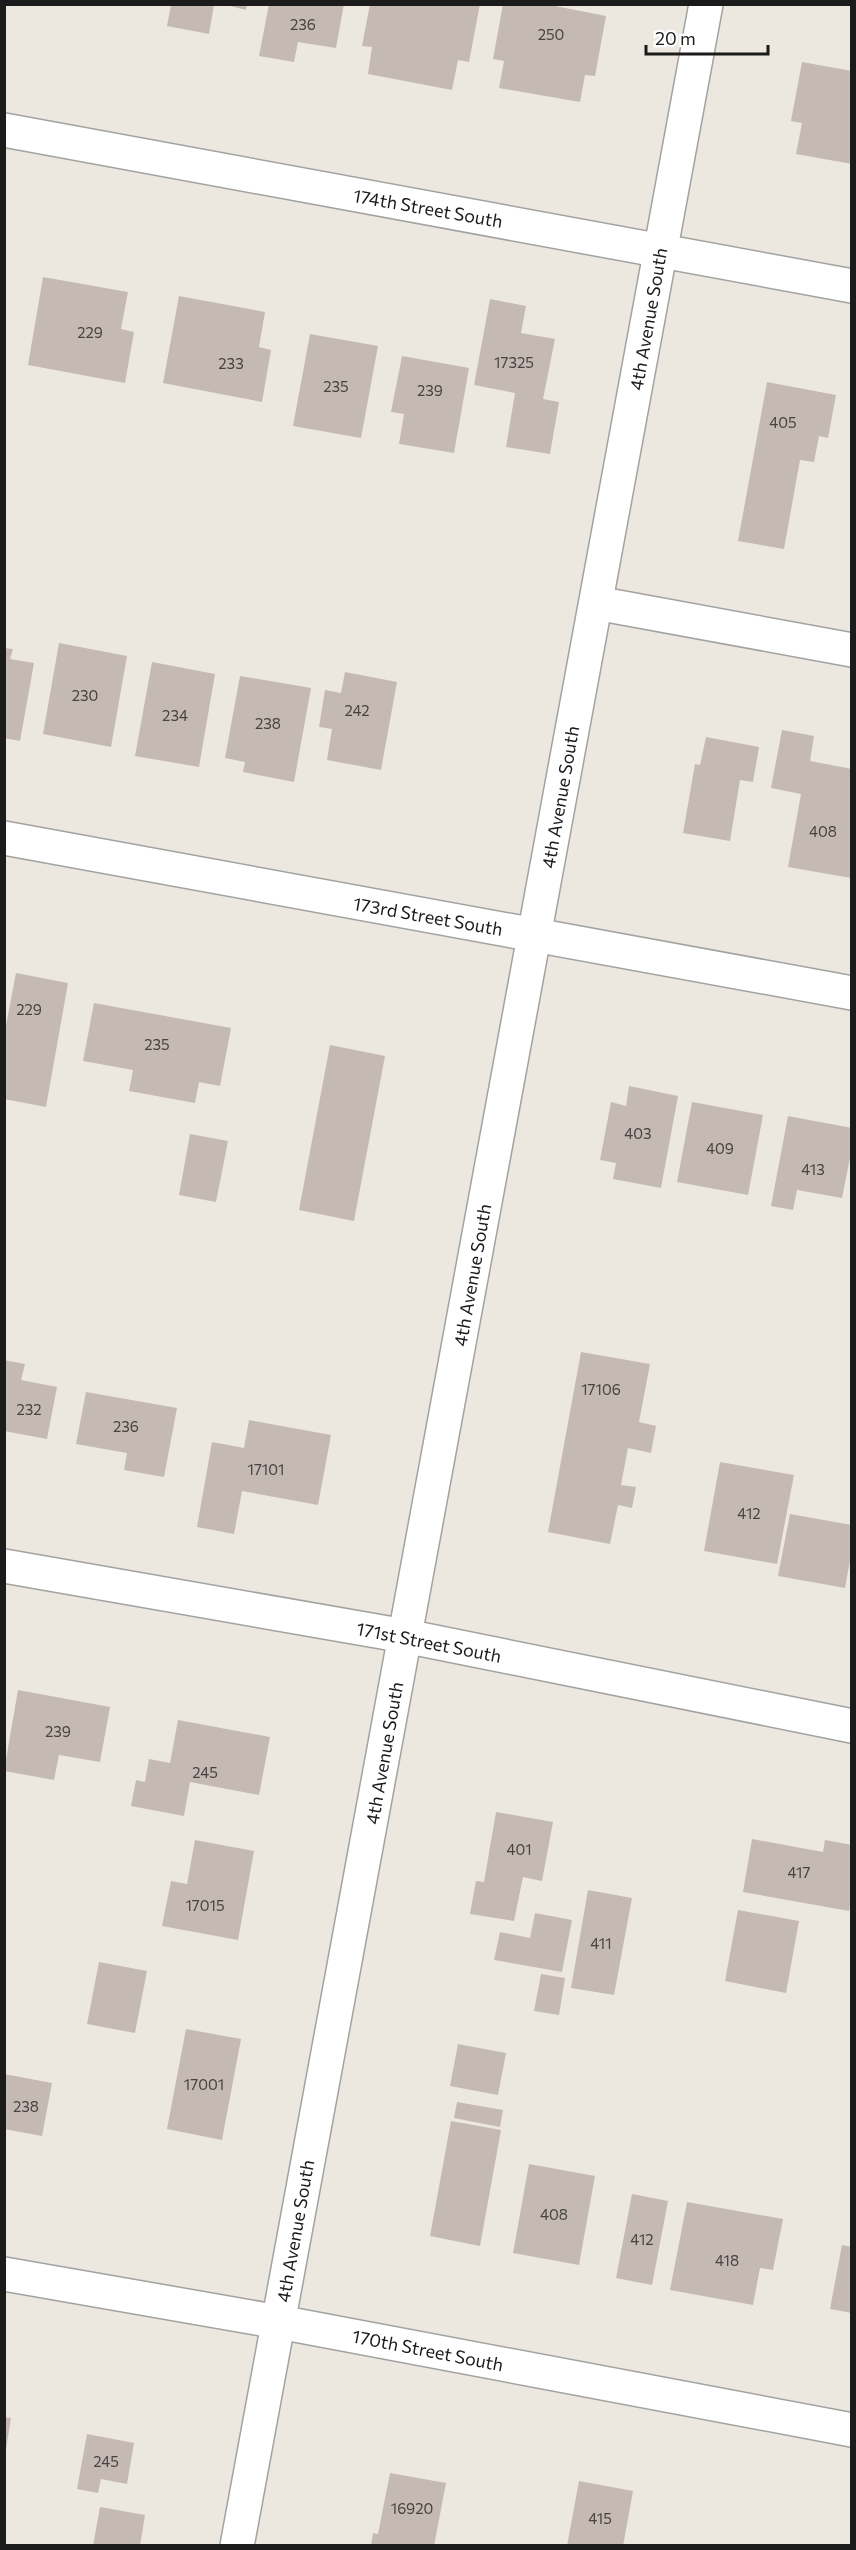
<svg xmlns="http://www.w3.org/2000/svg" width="856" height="2550" font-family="Commissioner,sans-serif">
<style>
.building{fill:#c5bab3}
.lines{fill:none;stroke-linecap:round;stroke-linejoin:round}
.minor-casing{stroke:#a2a2a2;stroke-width:36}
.minor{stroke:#fff;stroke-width:33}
.labels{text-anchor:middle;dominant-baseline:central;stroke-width:4.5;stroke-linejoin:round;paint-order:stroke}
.number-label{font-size:15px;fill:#464341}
.street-label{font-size:18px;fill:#1b1b1b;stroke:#fff}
</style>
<rect width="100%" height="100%" fill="#ede8df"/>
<path class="building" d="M 222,4 L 247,4 L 246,10 Z
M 269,4 L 344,4 L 336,48 L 298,42 L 294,62 L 259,56 Z
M 370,4 L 480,4 L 469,62 L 458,60 L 452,90 L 368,74 L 372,47 L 362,46 Z
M 503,4 L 545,4 L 606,16 L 595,76 L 585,75 L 580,102 L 499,88 L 504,61 L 493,59 Z
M 171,5 L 214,5 L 209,34 L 167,26 Z
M 802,62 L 852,71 L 852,164 L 796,154 L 802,123 L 791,121 Z
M 43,277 L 128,292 L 121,329 L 134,332 L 125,383 L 28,365 Z
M 179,296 L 265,312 L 259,347 L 271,350 L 262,402 L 163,383 Z
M 490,299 L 526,306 L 521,333 L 555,339 L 543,399 L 559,402 L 550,454 L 506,447 L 515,393 L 474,385 Z
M 310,334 L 378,346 L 361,438 L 293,426 Z
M 402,356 L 469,368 L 454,453 L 399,444 L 404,414 L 391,412 Z
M 767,382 L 836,395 L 828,438 L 819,436 L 814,462 L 800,460 L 784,549 L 738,541 Z
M 59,643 L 127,656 L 111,747 L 43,734 Z
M 4,648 L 13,649 L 10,659 L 34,663 L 20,741 L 4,738 Z
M 152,662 L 215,674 L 199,767 L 135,756 Z
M 345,672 L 397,682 L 381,770 L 327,760 L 332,729 L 319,727 L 325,690 L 341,693 Z
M 240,676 L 311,688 L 294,782 L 243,772 L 245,762 L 225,758 Z
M 782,730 L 814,736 L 810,761 L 852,769 L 851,878 L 788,867 L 801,794 L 771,788 Z
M 706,737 L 759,747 L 753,782 L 740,780 L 730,841 L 683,833 L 695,764 L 700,765 Z
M 16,973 L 68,983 L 46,1107 L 4,1099 L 4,1036 Z
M 94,1003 L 231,1028 L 220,1086 L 199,1082 L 195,1103 L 129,1091 L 133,1070 L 83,1061 Z
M 330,1045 L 385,1056 L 354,1221 L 299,1210 Z
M 629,1086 L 678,1096 L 661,1188 L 613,1179 L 616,1163 L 600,1160 L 611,1102 L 626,1106 Z
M 692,1102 L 763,1115 L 748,1195 L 677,1182 Z
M 788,1116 L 852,1128 L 852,1148 L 842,1198 L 797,1190 L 793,1210 L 771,1206 Z
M 190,1134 L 228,1141 L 216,1202 L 179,1195 Z
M 581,1352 L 650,1364 L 639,1422 L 656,1426 L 651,1453 L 628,1448 L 621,1485 L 636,1487 L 632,1508 L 618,1505 L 610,1544 L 548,1532 Z
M 4,1360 L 25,1364 L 21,1380 L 57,1387 L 47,1439 L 4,1431 Z
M 86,1392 L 177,1408 L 164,1477 L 124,1470 L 127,1453 L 76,1444 Z
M 249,1420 L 331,1435 L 318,1505 L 242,1491 L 234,1534 L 197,1527 L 212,1442 L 244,1448 Z
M 720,1462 L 794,1475 L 777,1564 L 704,1551 Z
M 790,1514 L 852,1525 L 852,1550 L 845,1588 L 778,1576 Z
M 18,1690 L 110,1707 L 100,1762 L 59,1755 L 54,1780 L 4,1771 Z
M 178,1720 L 270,1737 L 259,1795 L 190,1782 L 184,1816 L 131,1806 L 136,1780 L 145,1782 L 149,1759 L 170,1763 Z
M 496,1812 L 553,1822 L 542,1881 L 523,1877 L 514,1921 L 470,1914 L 476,1881 L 484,1882 Z
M 752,1839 L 823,1852 L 825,1840 L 852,1845 L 852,1896 L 849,1911 L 743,1892 Z
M 195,1840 L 254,1851 L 238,1940 L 162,1926 L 171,1881 L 187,1884 Z
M 588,1890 L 632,1898 L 614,1995 L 571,1988 Z
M 738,1910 L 799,1921 L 786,1993 L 725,1981 Z
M 535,1913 L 572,1920 L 562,1972 L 494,1960 L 500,1932 L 530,1938 Z
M 99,1962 L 147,1971 L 135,2033 L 87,2024 Z
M 541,1974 L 565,1978 L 559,2015 L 534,2011 Z
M 186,2029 L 241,2039 L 222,2140 L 167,2129 Z
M 458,2044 L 506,2053 L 498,2095 L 450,2086 Z
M 4,2074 L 52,2083 L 42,2136 L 4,2129 Z
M 457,2102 L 503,2110 L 500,2127 L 454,2118 Z
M 451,2121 L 501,2130 L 480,2246 L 430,2236 Z
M 529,2164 L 595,2176 L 579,2265 L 513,2253 Z
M 632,2194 L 668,2201 L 652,2285 L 616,2278 Z
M 687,2202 L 783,2219 L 773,2270 L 760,2268 L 753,2305 L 670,2290 Z
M 842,2245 L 852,2247 L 852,2313 L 830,2309 Z
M 4,2417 L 11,2418 L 6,2449 L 4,2449 Z
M 87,2434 L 134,2443 L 127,2484 L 101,2479 L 98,2493 L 77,2489 Z
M 390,2473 L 446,2483 L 434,2546 L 371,2546 L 373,2533 L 378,2534 Z
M 579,2481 L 633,2491 L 623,2546 L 567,2546 Z
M 100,2507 L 145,2515 L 140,2546 L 93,2546 Z"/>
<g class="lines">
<defs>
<path id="minor" d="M 4,130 L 852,286
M 596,603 L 852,650
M 4,838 L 852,993
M 4,1566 L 405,1636 L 852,1726
M 4,2274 L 279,2322 L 852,2430
M 237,2546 L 706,4"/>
</defs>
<use href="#minor" class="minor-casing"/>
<use href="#minor" class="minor"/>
</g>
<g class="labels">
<g class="number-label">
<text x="303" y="24">236</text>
<text x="551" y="34">250</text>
<text x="90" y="332">229</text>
<text x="514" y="362">17325</text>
<text x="231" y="363">233</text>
<text x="336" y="386">235</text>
<text x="430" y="390">239</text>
<text x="783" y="422">405</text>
<text x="85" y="695">230</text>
<text x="357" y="710">242</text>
<text x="175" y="715">234</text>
<text x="268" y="723">238</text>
<text x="823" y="831">408</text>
<text x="29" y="1009">229</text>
<text x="157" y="1044">235</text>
<text x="638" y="1133">403</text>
<text x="720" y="1148">409</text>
<text x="813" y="1169">413</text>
<text x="601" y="1389">17106</text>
<text x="29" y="1409">232</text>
<text x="126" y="1426">236</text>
<text x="266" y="1469">17101</text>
<text x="749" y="1513">412</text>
<text x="58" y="1731">239</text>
<text x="205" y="1772">245</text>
<text x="519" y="1849">401</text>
<text x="799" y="1872">417</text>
<text x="205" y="1905">17015</text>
<text x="601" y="1943">411</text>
<text x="204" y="2084">17001</text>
<text x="26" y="2106">238</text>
<text x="554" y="2214">408</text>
<text x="642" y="2239">412</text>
<text x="727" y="2260">418</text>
<text x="106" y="2461">245</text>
<text x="412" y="2508">16920</text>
<text x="600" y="2518">415</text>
</g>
<g class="street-label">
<text transform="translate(428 208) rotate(10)">174th Street South</text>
<text transform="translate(648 319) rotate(-80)">4th Avenue South</text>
<text transform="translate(560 797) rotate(-80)">4th Avenue South</text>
<text transform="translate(428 916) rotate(10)">173rd Street South</text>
<text transform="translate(472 1275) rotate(-80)">4th Avenue South</text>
<text transform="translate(429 1642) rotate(11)">171st Street South</text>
<text transform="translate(384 1753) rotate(-80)">4th Avenue South</text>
<text transform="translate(295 2231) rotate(-80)">4th Avenue South</text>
<text transform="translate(428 2350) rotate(11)">170th Street South</text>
</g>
</g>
<rect width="856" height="2550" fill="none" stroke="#1b1b1b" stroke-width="12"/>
<path d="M646 45v9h122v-9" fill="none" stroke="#1b1b1b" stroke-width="3"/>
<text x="655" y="45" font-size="18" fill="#1b1b1b" stroke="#ffffff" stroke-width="4.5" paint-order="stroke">20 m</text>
</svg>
